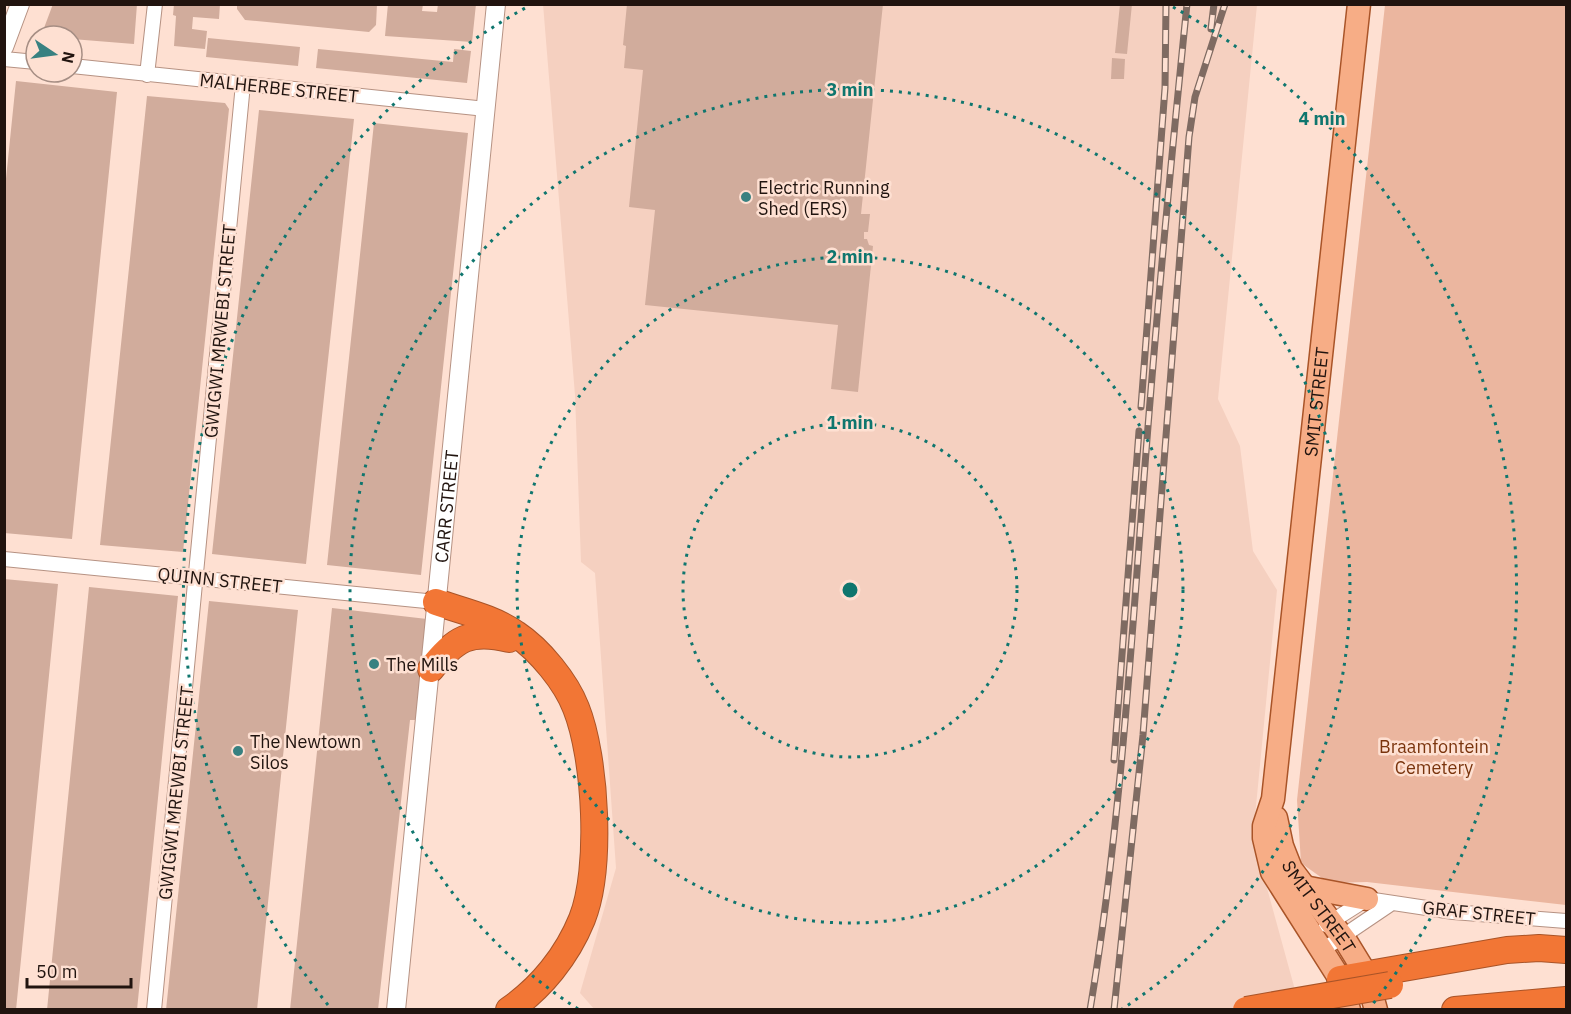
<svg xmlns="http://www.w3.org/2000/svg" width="1571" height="1014" font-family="'IBM Plex Sans',sans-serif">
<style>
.built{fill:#f5d0c0}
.green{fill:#ebb69f}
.building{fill:#d1ac9c}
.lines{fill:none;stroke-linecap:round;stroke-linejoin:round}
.minor-casing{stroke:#b69283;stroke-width:16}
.tertiary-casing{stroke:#b69283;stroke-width:20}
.primary-casing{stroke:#a95428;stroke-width:25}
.motorway-casing{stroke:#a95428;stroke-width:28}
.minor{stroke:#fff;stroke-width:14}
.tertiary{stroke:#fff;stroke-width:18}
.primary{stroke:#f7ad86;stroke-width:22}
.motorway{stroke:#f27635;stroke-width:26}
.rail-casing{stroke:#7f6b62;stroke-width:7}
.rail{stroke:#fee0d2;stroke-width:4.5;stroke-dasharray:14;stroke-linecap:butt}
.motorway-bridge-casing{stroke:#a95428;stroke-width:28;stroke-linecap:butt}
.motorway-bridge{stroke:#f27635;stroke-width:26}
.ring{fill:none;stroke:#0f766e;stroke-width:3;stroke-dasharray:3 6}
.poi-dot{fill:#388181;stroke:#fee0d2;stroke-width:2}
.labels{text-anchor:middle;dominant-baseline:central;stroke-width:5;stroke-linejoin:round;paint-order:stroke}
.street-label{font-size:18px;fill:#21140f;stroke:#fee0d2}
.poi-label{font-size:18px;fill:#21140f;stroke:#fee0d2;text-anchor:start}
.park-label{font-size:18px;fill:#7a340d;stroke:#fee0d2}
.centre{fill:#0f766e;stroke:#fee0d2;stroke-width:3}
.ring-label{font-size:18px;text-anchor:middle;font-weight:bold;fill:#0f766e;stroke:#fee0d2;stroke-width:5;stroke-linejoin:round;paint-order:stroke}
</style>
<rect width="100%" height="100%" fill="#fee0d2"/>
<path class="built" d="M 543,4 L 1257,5 L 1218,399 L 1240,446 L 1253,551 L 1277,590 L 1253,837 L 1295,990 L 1308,1009 L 595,1010 L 580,993 L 616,868 L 595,573 L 581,562 L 575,395 Z"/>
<path class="green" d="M 1385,5 L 1566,5 L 1566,905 L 1367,882 L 1329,883 L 1301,863 L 1297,800 Z"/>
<path class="building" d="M 53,4 L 137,4 L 134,44 L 72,39 L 72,36 L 41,36 Z
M 174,4 L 220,4 L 219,19 L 193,17 L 192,29 L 207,31 L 205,49 L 174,46 L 176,16 L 173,15 Z
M 237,4 L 377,4 L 376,25 L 369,32 L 245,20 L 237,9 Z
M 388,4 L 423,4 L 422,11 L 437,12 L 438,4 L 476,4 L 472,42 L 385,36 Z
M 627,4 L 883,4 L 861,214 L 870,214 L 868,232 L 864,232 L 864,239 L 867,239 L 869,245 L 873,246 L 858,392 L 831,389 L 838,325 L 645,305 L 655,210 L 629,207 L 643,70 L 624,68 L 626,46 L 623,45 Z
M 1120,4 L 1132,4 L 1127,54 L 1115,53 Z
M 208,38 L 300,47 L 298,66 L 206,57 Z
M 318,49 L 453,62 L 454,49 L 471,51 L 467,83 L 316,68 Z
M 1112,58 L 1125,59 L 1124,79 L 1111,79 Z
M 16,81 L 117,92 L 72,539 L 4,533 L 4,198 Z
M 147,96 L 225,103 L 229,109 L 183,552 L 100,545 Z
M 259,110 L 354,119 L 306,564 L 212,554 Z
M 374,123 L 468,133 L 421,575 L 327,565 Z
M 4,579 L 58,584 L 16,1010 L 4,1009 Z
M 89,587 L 178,596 L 137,1010 L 47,1010 Z
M 209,601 L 298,610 L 257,1010 L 166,1010 Z
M 332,608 L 427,619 L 417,720 L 410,720 L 378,1010 L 290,1010 Z"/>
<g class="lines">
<defs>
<path id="minor" d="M 4,59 L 36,62
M 72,66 L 486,109
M 147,75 L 155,4
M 4,559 L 436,602
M 1326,925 L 1367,899 L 1453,912 L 1566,921
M 1321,951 L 1392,903
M 154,1010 L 243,84"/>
<g id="tertiary">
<path d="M 4,47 L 20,4"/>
<path id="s1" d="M 396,1010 L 496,4"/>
</g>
<g id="primary">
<path id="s2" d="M 1276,818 L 1282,846 L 1291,869 L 1347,943 L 1366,974 L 1376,1010"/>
<path d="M 1304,887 L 1367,899"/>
<path id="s3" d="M 1349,1010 L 1340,979 L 1272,872 L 1264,838 L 1264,826 L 1273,799 L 1359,4"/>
</g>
<path id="motorway" d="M 436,602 C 462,611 494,618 516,634 C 540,650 566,682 576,708 C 596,758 602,869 582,919 C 567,956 541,988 509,1010
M 431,669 C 455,639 470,629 509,639
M 1340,979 L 1507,950 L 1539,948 L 1566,950
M 1455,1010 L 1566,1000"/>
</defs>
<use href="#minor" class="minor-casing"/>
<use href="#tertiary" class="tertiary-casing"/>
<use href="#primary" class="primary-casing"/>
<use href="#motorway" class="motorway-casing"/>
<use href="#minor" class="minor"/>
<use href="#tertiary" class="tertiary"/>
<use href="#primary" class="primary"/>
<use href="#motorway" class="motorway"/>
<defs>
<path id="rail" d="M 1211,29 L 1214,4
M 1141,407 L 1165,88 L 1166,4
M 1114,760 L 1139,431
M 1090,1010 C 1123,812 1133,613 1149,414 C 1160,277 1173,141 1187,4
M 1114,1010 L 1143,735 L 1189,137 L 1195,97 L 1225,4"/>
</defs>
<use href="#rail" class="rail-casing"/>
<use href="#rail" class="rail"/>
<defs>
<path id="motorway-bridge" d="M 1246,1010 L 1390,985"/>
</defs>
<use href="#motorway-bridge" class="motorway-bridge-casing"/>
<use href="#motorway-bridge" class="motorway-bridge"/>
</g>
<g class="ring">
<circle cx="850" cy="590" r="167"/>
<circle cx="850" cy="590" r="333"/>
<path d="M578 1009A500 500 0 1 1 1122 1009"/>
<path d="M328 1005A667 667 0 0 1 527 7M1173 7A667 667 0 0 1 1372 1005"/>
</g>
<g class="poi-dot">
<circle cx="746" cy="197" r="6"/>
<circle cx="374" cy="664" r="6"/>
<circle cx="238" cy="751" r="6"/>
</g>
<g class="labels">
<g class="street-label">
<text transform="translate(279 88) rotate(6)">MALHERBE STREET</text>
<text transform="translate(220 331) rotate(-85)">GWIGWI MRWEBI STREET</text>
<text stroke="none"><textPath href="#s3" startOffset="634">SMIT STREET</textPath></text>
<text stroke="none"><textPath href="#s1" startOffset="506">CARR STREET</textPath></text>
<text transform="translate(220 580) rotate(6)">QUINN STREET</text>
<text transform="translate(176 793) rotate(-84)">GWIGWI MREWBI STREET</text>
<text stroke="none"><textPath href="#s2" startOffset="100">SMIT STREET</textPath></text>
<text transform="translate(1479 913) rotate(6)">GRAF STREET</text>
</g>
<g class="poi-label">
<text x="758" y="187">Electric Running<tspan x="758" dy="21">Shed (ERS)</tspan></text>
<text x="386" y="664">The Mills</text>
<text x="250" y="741">The Newtown<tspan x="250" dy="21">Silos</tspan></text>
</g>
<g class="park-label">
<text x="1434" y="746">Braamfontein<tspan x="1434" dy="21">Cemetery</tspan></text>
</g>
</g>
<circle cx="850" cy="590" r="9" class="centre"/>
<g class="ring-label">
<text x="850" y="96">3 min</text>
<text x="1322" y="125">4 min</text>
<text x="850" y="263">2 min</text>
<text x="850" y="429">1 min</text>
</g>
<rect width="1571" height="1014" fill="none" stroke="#21140f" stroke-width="12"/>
<g transform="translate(54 54) rotate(103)"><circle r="28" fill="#fee0d2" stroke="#a68e84" stroke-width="1.5"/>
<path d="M0-4.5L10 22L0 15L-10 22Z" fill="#388181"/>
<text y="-9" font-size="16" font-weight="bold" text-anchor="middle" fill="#21140f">N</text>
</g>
<path d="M27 978v9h104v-9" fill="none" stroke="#21140f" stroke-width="3"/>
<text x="36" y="978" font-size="18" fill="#21140f" stroke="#fee0d2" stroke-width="4.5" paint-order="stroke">50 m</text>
</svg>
